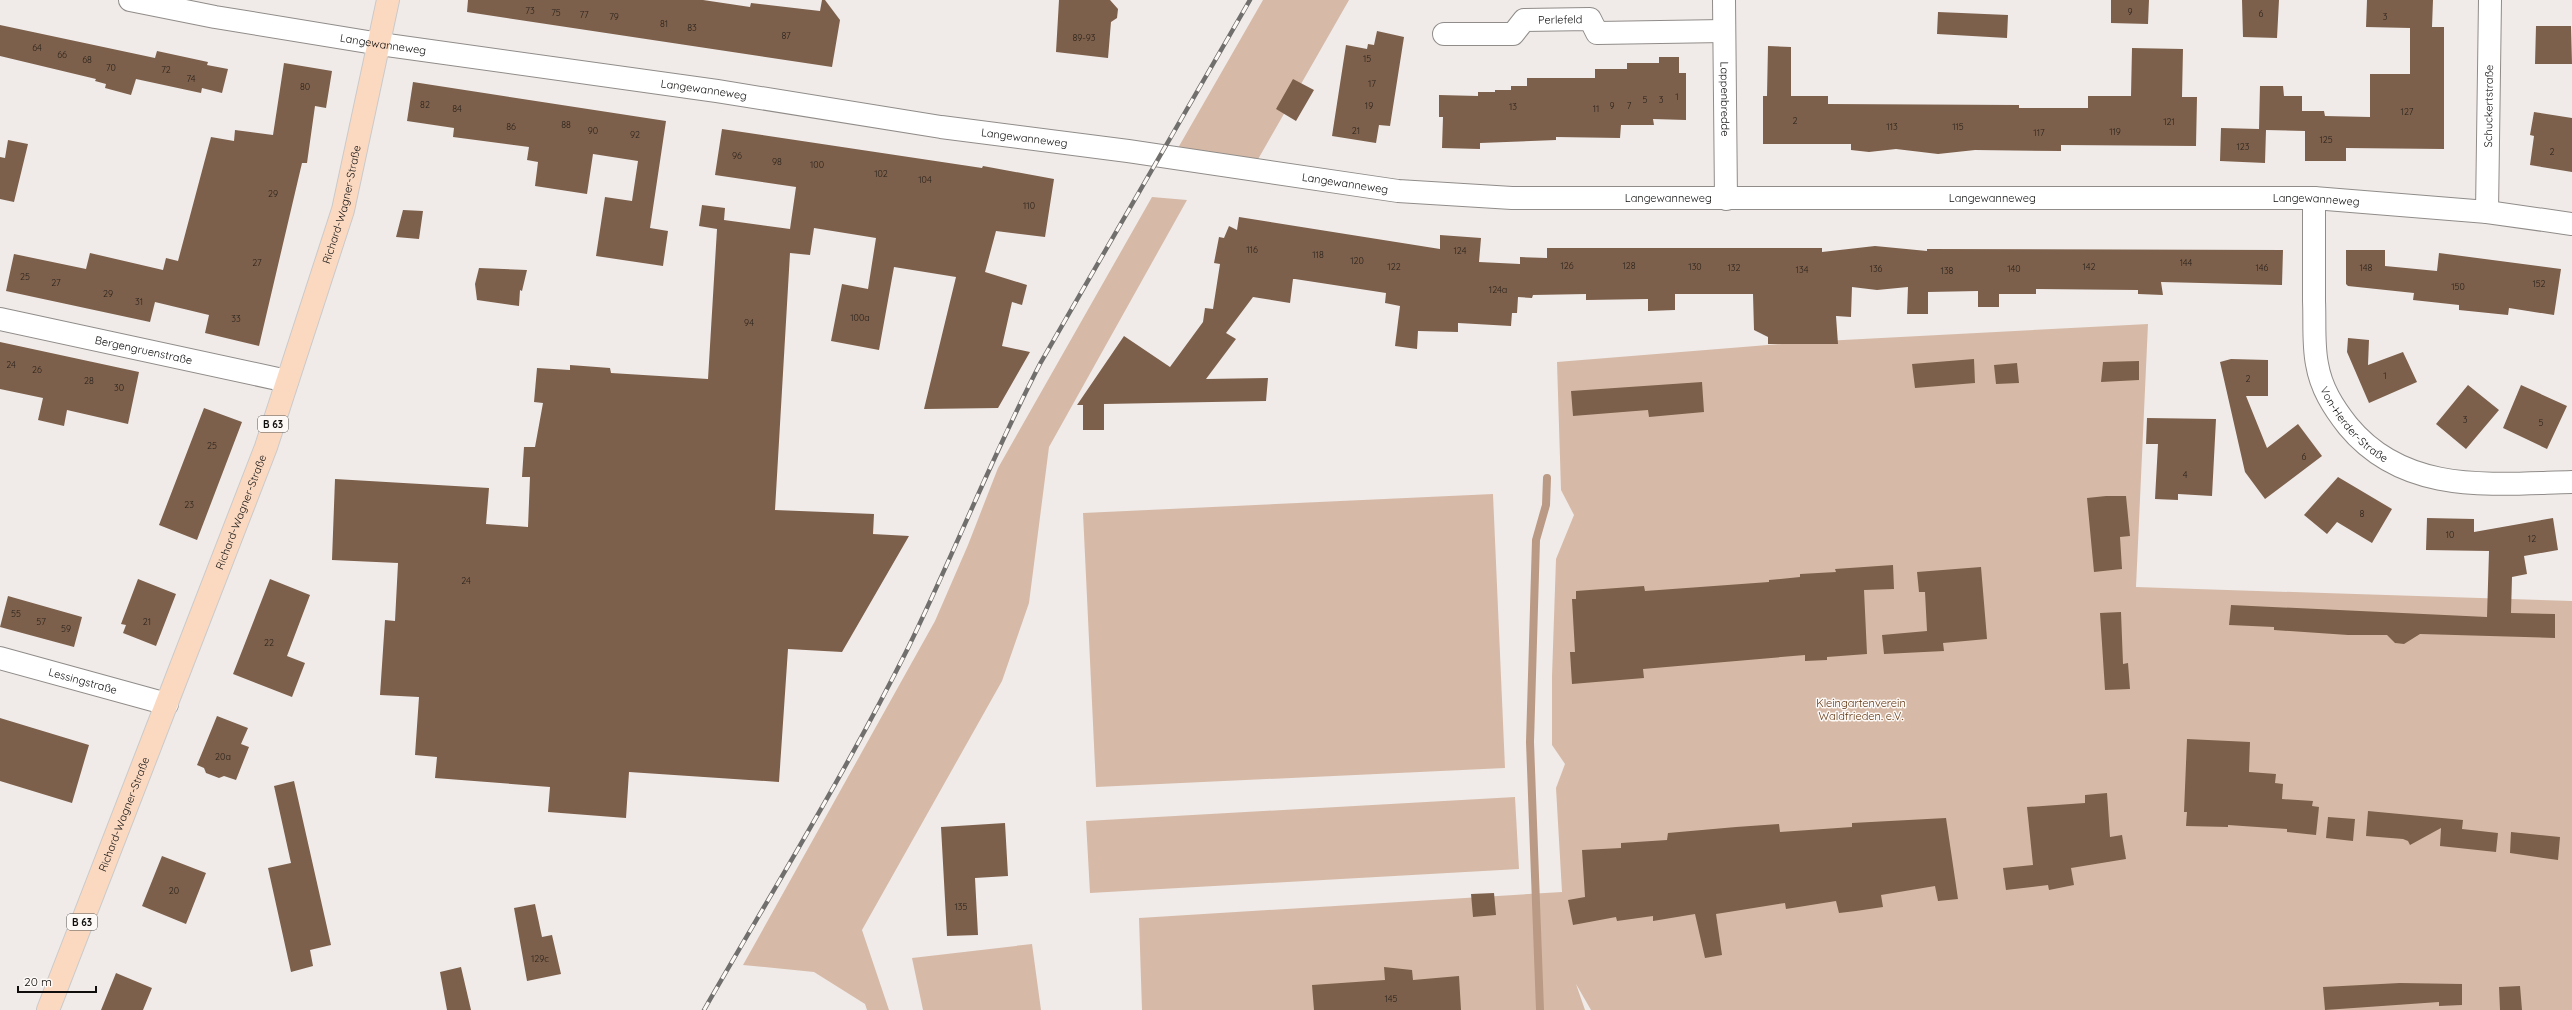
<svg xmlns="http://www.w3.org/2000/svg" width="2572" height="1010" font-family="Quicksand,sans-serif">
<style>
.green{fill:#d6baa7}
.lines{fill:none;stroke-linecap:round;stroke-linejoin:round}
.stream{stroke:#ba9a84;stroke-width:8}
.building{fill:#7d604b}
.minor-casing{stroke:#908c89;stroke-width:24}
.major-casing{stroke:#cacaca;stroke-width:24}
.minor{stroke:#fff;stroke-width:22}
.major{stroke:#fbd9c1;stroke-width:22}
.rail-casing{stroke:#716f6d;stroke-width:4.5}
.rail{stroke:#fdf9f6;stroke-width:3;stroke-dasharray:9;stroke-linecap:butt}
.labels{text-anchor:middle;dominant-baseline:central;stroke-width:3;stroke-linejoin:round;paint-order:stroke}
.number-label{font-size:9px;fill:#2a221c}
.shield{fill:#fdf9f6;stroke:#565453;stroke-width:1}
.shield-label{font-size:10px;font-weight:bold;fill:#0f0e0d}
.street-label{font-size:11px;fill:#0f0e0d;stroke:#fdf9f6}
.park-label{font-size:11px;fill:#5f330f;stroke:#fdf9f6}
</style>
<rect width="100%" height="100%" fill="#f0ebe9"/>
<path class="green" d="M 1263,0 L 1349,0 L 1257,161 L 1178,148 Z
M 1152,197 L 1187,200 L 1049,447 L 1029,603 L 1002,681 L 862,930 L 889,1010 L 867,1010 L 865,1004 L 814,972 L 743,965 L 935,621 L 968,545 L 998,468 Z
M 2148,324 L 2136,587 L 2572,601 L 2572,1010 L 1591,1010 L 1576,984 L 1585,1010 L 1142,1010 L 1139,918 L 1562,892 L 1556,788 L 1565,764 L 1552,745 L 1552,676 L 1556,559 L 1574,515 L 1561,490 L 1557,362 L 1805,342 Z
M 1493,494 L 1505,768 L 1096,787 L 1083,513 Z
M 1515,797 L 1519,869 L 1090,893 L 1086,821 Z
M 1032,944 L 1041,1010 L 923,1010 L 912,958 Z"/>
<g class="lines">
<path class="stream" d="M 1540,1010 L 1530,742 L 1536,540 L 1546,505 L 1547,478"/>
</g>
<path class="building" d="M 468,0 L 703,0 L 750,7 L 751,3 L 820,11 L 822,0 L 825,0 L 840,20 L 832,67 L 467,12 Z
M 1059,0 L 1110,0 L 1118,9 L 1117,18 L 1111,22 L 1108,58 L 1056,52 Z
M 2111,0 L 2149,0 L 2148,24 L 2111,23 Z
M 2242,0 L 2279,0 L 2277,38 L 2243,37 Z
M 2367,0 L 2433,0 L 2432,27 L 2444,27 L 2444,149 L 2346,148 L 2346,161 L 2305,161 L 2305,131 L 2266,130 L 2265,163 L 2220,161 L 2221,128 L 2259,129 L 2260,86 L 2283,86 L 2284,96 L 2302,96 L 2302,111 L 2324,111 L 2325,116 L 2370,117 L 2370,74 L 2410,74 L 2410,28 L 2366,27 Z
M 1938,12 L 2008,15 L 2007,38 L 1937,34 Z
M 0,25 L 155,58 L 157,51 L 208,62 L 207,65 L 228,69 L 222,93 L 202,88 L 201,93 L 136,79 L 131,95 L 105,88 L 106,84 L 95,81 L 96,79 L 0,56 Z
M 2536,26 L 2571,26 L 2572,64 L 2535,64 Z
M 1377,31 L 1404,37 L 1390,126 L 1379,125 L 1376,143 L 1332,136 L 1346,45 L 1367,49 L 1368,44 L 1374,45 Z
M 1768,46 L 1791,47 L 1791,96 L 1828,96 L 1828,104 L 2019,105 L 2019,108 L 2088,108 L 2088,96 L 2131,96 L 2132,48 L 2183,49 L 2182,97 L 2197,97 L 2196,146 L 2061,145 L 2061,151 L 1975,150 L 1938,154 L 1896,149 L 1869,152 L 1851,150 L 1851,144 L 1763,144 L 1763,96 L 1767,96 Z
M 1659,57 L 1679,57 L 1679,73 L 1686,73 L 1686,120 L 1653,119 L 1654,125 L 1621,125 L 1620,138 L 1556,137 L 1556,140 L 1480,143 L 1480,149 L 1442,148 L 1443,117 L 1439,117 L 1439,95 L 1478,96 L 1478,92 L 1495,92 L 1495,90 L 1511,90 L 1511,86 L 1527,86 L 1527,78 L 1595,78 L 1595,69 L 1627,69 L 1627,63 L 1659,63 Z
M 284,63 L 332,71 L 326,108 L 315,106 L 307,163 L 302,163 L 259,346 L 205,333 L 209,315 L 155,302 L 150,322 L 6,291 L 14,254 L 86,269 L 90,253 L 163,270 L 166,258 L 178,261 L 211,137 L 234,141 L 235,130 L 273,135 Z
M 1293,79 L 1314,90 L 1296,121 L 1276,109 Z
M 413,82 L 666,121 L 650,228 L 668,231 L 663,266 L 596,256 L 605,197 L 632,201 L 638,161 L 593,154 L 587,194 L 535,186 L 538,162 L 527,160 L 529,147 L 453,137 L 454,128 L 407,121 Z
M 2534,112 L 2572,118 L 2572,172 L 2530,165 L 2534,136 L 2530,135 Z
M 722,129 L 982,168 L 983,166 L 1054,179 L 1045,237 L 996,231 L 985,272 L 1027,285 L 1022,305 L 1012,302 L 1002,346 L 1030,352 L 998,408 L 924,409 L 956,277 L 894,267 L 879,350 L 831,341 L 842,284 L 868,289 L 876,238 L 814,228 L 810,255 L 790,253 L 775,510 L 874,514 L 873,534 L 909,536 L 842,652 L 788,649 L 779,782 L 629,772 L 626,818 L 548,812 L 550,787 L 435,778 L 437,757 L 415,755 L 419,697 L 380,695 L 385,620 L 395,621 L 398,563 L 332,560 L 335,479 L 489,488 L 486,524 L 528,527 L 530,477 L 522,477 L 524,447 L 535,447 L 543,403 L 534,402 L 537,368 L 570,370 L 570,365 L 610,368 L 611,373 L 708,379 L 717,229 L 699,226 L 702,205 L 725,208 L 724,220 L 790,229 L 796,187 L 715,175 Z
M 8,140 L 28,144 L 14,202 L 0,199 L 0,157 L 5,158 Z
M 403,210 L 423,211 L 419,239 L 396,237 Z
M 1239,217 L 1440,249 L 1440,235 L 1481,238 L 1479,262 L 1520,264 L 1520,257 L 1547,258 L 1547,248 L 1822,248 L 1822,252 L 1875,246 L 1927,251 L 1927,249 L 2283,250 L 2282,285 L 2161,282 L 2163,295 L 2138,294 L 2138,290 L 2036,289 L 2036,294 L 1999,294 L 1999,307 L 1978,307 L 1978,291 L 1928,292 L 1928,314 L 1907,314 L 1908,287 L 1877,290 L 1852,287 L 1851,317 L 1836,316 L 1838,344 L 1768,344 L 1768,337 L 1754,330 L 1753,294 L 1675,294 L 1675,310 L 1648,311 L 1648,299 L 1586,300 L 1586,294 L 1533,295 L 1532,298 L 1518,297 L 1517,313 L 1512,313 L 1511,326 L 1458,323 L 1458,332 L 1418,331 L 1417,349 L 1395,346 L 1400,306 L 1385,303 L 1386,293 L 1295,279 L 1293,279 L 1290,303 L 1253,297 L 1226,333 L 1236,339 L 1206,379 L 1268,378 L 1266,401 L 1104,404 L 1104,430 L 1083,430 L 1083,405 L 1077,405 L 1124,336 L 1170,367 L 1203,322 L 1205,308 L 1213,309 L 1220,264 L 1214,263 L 1219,237 L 1224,238 L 1229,226 L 1237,230 Z
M 2346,250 L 2385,250 L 2385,266 L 2437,271 L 2439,253 L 2561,269 L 2554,315 L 2509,308 L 2508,315 L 2459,310 L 2459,305 L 2413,300 L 2414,293 L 2348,286 L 2346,284 Z
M 479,268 L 527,270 L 522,291 L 520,290 L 519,306 L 477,300 L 475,284 Z
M 2348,338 L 2369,340 L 2368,365 L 2403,352 L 2417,382 L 2369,403 L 2347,352 Z
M 0,342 L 139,372 L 128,424 L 67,410 L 64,426 L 38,420 L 43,398 L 0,389 Z
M 1974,359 L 1975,383 L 1915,388 L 1912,364 Z
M 2231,359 L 2268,360 L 2268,396 L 2246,396 L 2267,448 L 2298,424 L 2322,456 L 2265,499 L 2245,472 L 2220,362 Z
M 2139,361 L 2139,380 L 2101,382 L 2103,362 Z
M 2017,363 L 2019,383 L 1996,384 L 1994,365 Z
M 1702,382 L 1704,412 L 1649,417 L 1648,410 L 1573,416 L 1571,391 Z
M 2468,385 L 2499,410 L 2466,449 L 2436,424 Z
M 2521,385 L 2567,406 L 2547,449 L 2503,428 Z
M 204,408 L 242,422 L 197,540 L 159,525 Z
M 2147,418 L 2216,419 L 2212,496 L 2178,494 L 2178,500 L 2155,499 L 2158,444 L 2146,444 Z
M 2338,477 L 2392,509 L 2372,543 L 2337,522 L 2327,534 L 2304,515 Z
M 2106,496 L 2126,496 L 2130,536 L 2120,537 L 2122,569 L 2094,572 L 2087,498 Z
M 2427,518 L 2474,519 L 2474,532 L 2553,518 L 2558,550 L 2524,556 L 2527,574 L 2512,577 L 2511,613 L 2555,614 L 2555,638 L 2420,634 L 2404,644 L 2395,643 L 2387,635 L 2348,635 L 2274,630 L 2274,627 L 2229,625 L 2231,605 L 2487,617 L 2489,551 L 2426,550 Z
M 1893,565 L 1894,589 L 1864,590 L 1867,654 L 1827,657 L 1827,660 L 1805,661 L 1805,655 L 1643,669 L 1644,678 L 1572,684 L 1570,652 L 1575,652 L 1572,599 L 1576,599 L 1576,591 L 1644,586 L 1645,591 L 1769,582 L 1769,580 L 1800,577 L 1800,574 L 1836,572 L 1835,569 Z
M 1981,567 L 1987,639 L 1943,643 L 1944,651 L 1884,654 L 1882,635 L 1927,631 L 1925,592 L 1919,592 L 1917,572 Z
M 138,579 L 176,594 L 156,646 L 123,633 L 126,625 L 121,624 Z
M 270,579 L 310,595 L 287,656 L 305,663 L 292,697 L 233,674 Z
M 8,596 L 82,617 L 74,647 L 0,627 Z
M 2121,612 L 2123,664 L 2128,663 L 2130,689 L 2105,690 L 2100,613 Z
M 217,716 L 248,728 L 241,744 L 249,747 L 236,780 L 224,776 L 219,778 L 206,773 L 204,768 L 197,765 Z
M 0,718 L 89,745 L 72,803 L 0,781 Z
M 2187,739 L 2250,742 L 2249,772 L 2276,774 L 2275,783 L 2283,784 L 2282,799 L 2313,801 L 2312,806 L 2319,807 L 2316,835 L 2287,832 L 2287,829 L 2228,825 L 2228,827 L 2186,826 L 2187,812 L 2184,812 Z
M 294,781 L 331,945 L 310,950 L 313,966 L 291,972 L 268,868 L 291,863 L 274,786 Z
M 2107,793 L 2110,837 L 2122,835 L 2126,859 L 2071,868 L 2074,885 L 2049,890 L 2048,885 L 2006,890 L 2003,868 L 2033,865 L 2027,807 L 2085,803 L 2085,795 Z
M 2368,811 L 2463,820 L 2462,829 L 2498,833 L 2496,852 L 2440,846 L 2441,828 L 2410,845 L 2408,841 L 2403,839 L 2366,836 Z
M 2328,817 L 2355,819 L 2353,841 L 2326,838 Z
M 1946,818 L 1958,899 L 1938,901 L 1935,886 L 1881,895 L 1883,907 L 1856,911 L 1839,913 L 1836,901 L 1786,909 L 1785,903 L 1716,914 L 1722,955 L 1705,958 L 1695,914 L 1653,921 L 1653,916 L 1617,921 L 1616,917 L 1573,925 L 1568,900 L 1585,897 L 1582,850 L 1621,848 L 1621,843 L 1667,840 L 1668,833 L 1736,827 L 1779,824 L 1780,832 L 1852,827 L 1852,823 Z
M 1005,823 L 1008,876 L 975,878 L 978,935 L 947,936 L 941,827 Z
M 2511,832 L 2560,837 L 2558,860 L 2510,853 Z
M 162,856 L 206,873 L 186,924 L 142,906 Z
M 1494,893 L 1496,915 L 1473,917 L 1471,894 Z
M 535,904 L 542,937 L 552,935 L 561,974 L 527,981 L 514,908 Z
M 461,967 L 471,1010 L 447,1010 L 440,972 Z
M 1384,967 L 1412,970 L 1413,980 L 1459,976 L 1461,1010 L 1314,1010 L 1312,985 L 1385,980 Z
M 116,973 L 152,988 L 143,1010 L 101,1010 Z
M 2400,983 L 2462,984 L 2462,1005 L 2439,1006 L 2439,1002 L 2325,1010 L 2323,987 Z
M 2520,986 L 2522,1010 L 2500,1010 L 2499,987 Z"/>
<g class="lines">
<defs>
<g id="minor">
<path id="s1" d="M 130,0 L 215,17 L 380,44 L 717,91 L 941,127 L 1128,151 L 1398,191 L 1512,198 L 2314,198 L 2487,212 L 2572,224"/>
<path id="s2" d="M 1724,0 L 1726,199"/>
<path id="s3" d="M 1444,34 L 1513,34 L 1524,20 L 1590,19 L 1597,33 L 1724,31"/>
<path id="s4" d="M 2314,198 C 2314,233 2314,267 2314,301 C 2315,322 2313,344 2317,364 C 2321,388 2333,407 2348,426 C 2405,495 2491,484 2572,482"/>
<path id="s5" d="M 2487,212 L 2490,0"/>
<path id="s6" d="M 0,319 L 287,381"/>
<path id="s7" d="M 0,658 L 167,704"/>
</g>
<g id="major">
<path id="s8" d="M 48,1010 L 266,447 L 343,210 L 388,0"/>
</g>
</defs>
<use href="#minor" class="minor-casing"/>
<use href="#major" class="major-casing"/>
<use href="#minor" class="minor"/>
<use href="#major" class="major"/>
<defs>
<path id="rail" d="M 704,1010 C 773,890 846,772 908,648 C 954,554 992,456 1041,362 L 1250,0"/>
</defs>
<use href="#rail" class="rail-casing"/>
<use href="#rail" class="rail"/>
</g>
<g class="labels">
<g class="number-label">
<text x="530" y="10">73</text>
<text x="2130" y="11">9</text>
<text x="556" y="12">75</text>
<text x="2261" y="13">6</text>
<text x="584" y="14">77</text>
<text x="614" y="16">79</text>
<text x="2385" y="16">3</text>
<text x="664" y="23">81</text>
<text x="692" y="27">83</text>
<text x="786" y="35">87</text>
<text x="1084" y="37">89-93</text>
<text x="37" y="47">64</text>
<text x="62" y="54">66</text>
<text x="1367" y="58">15</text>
<text x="87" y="59">68</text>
<text x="111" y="67">70</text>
<text x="166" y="69">72</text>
<text x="191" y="78">74</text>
<text x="1372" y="83">17</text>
<text x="305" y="86">80</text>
<text x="1677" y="96">1</text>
<text x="1645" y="99">5</text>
<text x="1661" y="99">3</text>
<text x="425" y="104">82</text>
<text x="1369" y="105">19</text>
<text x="1612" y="105">9</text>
<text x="1629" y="105">7</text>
<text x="1513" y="106">13</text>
<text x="457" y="108">84</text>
<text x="1596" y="108">11</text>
<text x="2407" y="111">127</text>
<text x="1795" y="120">2</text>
<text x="2169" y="121">121</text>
<text x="566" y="124">88</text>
<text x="511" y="126">86</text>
<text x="1892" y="126">113</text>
<text x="1958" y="126">115</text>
<text x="593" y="130">90</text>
<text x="1356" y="130">21</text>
<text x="2115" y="131">119</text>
<text x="2039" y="132">117</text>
<text x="635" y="134">92</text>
<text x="2326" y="139">125</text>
<text x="2243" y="146">123</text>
<text x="2552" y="151">2</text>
<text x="737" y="155">96</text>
<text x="777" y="161">98</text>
<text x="817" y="164">100</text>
<text x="881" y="173">102</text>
<text x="925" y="179">104</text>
<text x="273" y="193">29</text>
<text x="1029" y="205">110</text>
<text x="1252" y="249">116</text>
<text x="1460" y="250">124</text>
<text x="1318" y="254">118</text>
<text x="1357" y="260">120</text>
<text x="257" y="262">27</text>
<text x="2186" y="262">144</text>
<text x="1567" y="265">126</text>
<text x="1629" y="265">128</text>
<text x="1394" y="266">122</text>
<text x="1695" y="266">130</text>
<text x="2089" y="266">142</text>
<text x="1734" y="267">132</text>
<text x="2262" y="267">146</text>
<text x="2366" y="267">148</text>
<text x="1876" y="268">136</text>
<text x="2014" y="268">140</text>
<text x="1802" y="269">134</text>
<text x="1947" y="270">138</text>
<text x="25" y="276">25</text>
<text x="56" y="282">27</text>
<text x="2539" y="283">152</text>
<text x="2458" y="286">150</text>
<text x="1498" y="289">124a</text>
<text x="108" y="293">29</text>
<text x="139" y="301">31</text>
<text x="860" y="317">100a</text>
<text x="236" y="318">33</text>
<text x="749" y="322">94</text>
<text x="11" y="364">24</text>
<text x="37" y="369">26</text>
<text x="2385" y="375">1</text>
<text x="2248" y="378">2</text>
<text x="89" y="380">28</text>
<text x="119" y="387">30</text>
<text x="2465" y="419">3</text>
<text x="2541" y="422">5</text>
<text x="212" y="445">25</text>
<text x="2304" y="456">6</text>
<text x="2185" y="474">4</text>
<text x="189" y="504">23</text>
<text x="2362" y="513">8</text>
<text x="2450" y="534">10</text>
<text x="2532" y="538">12</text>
<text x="466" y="580">24</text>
<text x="16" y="613">55</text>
<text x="41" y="621">57</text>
<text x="147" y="621">21</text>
<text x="66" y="628">59</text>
<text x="269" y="642">22</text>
<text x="223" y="756">20a</text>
<text x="174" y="890">20</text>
<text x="961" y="906">135</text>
<text x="540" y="958">129c</text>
<text x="1391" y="998">145</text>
</g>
<g class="shield">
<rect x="258" y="416" width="30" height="16" rx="3"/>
<rect x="67" y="914" width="30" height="16" rx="3"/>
</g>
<g class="shield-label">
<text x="273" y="424">B 63</text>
<text x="82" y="922">B 63</text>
</g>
<g class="street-label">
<text stroke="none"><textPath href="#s3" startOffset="123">Perlefeld</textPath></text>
<text stroke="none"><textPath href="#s1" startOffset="257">Langewanneweg</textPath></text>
<text stroke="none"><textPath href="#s1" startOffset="581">Langewanneweg</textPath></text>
<text stroke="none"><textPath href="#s2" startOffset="99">Lappenbredde</textPath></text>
<text stroke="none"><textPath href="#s5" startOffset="106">Schuckertstraße</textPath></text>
<text stroke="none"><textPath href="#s1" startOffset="905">Langewanneweg</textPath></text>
<text stroke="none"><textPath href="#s1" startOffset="1229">Langewanneweg</textPath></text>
<text stroke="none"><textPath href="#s1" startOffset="1553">Langewanneweg</textPath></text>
<text stroke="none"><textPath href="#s1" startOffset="1877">Langewanneweg</textPath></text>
<text stroke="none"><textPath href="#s1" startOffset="2201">Langewanneweg</textPath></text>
<text stroke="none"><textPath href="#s8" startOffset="858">Richard-Wagner-Straße</textPath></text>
<text stroke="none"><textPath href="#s6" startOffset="147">Bergengruenstraße</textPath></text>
<text stroke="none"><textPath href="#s4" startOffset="239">Von-Herder-Straße</textPath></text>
<text stroke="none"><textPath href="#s8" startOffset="534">Richard-Wagner-Straße</textPath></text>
<text stroke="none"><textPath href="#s7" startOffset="86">Lessingstraße</textPath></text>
<text stroke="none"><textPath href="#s8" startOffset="210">Richard-Wagner-Straße</textPath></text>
</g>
<g class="park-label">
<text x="1861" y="703">Kleingartenverein<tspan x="1861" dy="13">Waldfrieden. e.V.</tspan></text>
</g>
</g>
<path d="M18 986v6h78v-6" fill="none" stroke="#0f0e0d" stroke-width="2"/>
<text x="24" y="986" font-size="12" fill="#0f0e0d" stroke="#fdf9f6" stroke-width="3" paint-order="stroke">20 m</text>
</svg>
